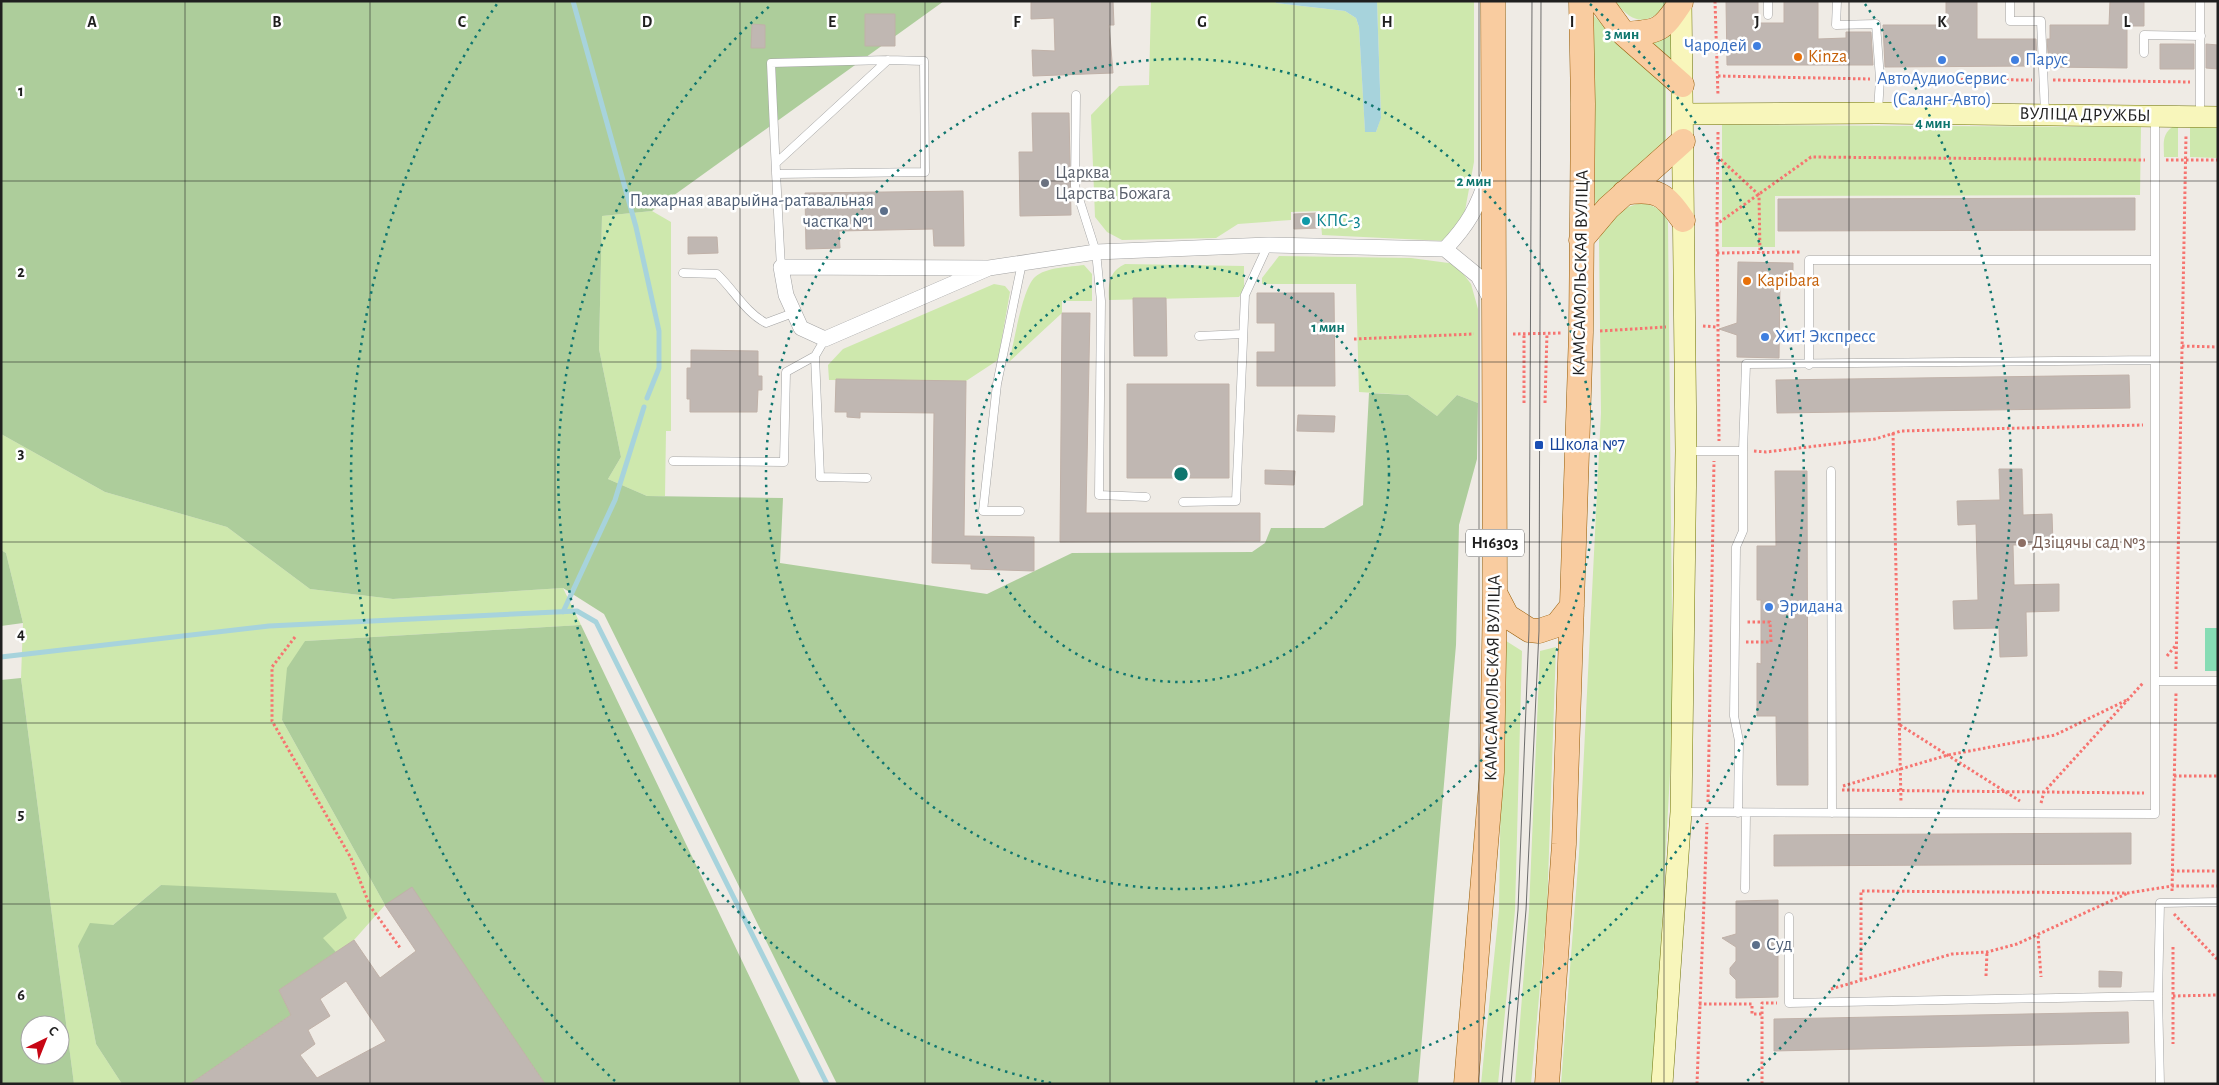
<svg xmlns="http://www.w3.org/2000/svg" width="2219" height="1085" font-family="'Alegreya Sans',sans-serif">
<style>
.grass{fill:#cee8ad}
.forest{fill:#adcd9b;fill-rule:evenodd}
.pitch{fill:#86dcb4}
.water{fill:#a7d3dc}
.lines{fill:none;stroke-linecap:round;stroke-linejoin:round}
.stream{stroke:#a7d3dc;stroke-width:5}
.building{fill:#c0b7b2;stroke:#c0b1a8;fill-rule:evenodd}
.lane-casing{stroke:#a3a3a3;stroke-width:9}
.street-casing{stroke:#a3a3a3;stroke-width:16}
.secondary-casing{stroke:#6f7308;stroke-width:22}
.primary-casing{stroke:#955b05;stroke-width:25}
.path{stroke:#f67470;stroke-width:3;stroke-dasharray:2.5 2.5;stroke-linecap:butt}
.lane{stroke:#fff;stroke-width:8}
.street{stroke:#fff;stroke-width:15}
.secondary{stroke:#f8f6bb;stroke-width:21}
.primary{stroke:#f9cca0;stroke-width:24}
.tram{stroke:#6d6d6d;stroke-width:1}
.grid{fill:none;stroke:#1f1f1f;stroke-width:1;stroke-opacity:0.55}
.ring{fill:none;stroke:#0f766e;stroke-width:2.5;stroke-dasharray:2.5 5}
.shop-dot{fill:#3f7fe0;stroke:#fff;stroke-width:2}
.food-dot{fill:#e8710a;stroke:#fff;stroke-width:2}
.worship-dot{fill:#6b7280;stroke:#fff;stroke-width:2}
.service-dot{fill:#5c6f8a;stroke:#fff;stroke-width:2}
.culture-dot{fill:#0f9aa8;stroke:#fff;stroke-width:2}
.transit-dot{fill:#1a4fb4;stroke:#fff;stroke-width:2}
.education-dot{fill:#8d6e63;stroke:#fff;stroke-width:2}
.labels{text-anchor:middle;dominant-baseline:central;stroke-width:5;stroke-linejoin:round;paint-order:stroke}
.shield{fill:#fff;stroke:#626262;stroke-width:1}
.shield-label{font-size:16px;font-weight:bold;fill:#1f1f1f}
.shop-label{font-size:18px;fill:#366cbe;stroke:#fff;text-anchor:start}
.food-label{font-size:18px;fill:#c56008;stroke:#fff;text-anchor:start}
.street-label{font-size:18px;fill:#1f1f1f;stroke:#fff}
.worship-label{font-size:18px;fill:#5b616d;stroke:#fff;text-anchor:start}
.service-label{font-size:18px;fill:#4e5e75;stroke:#fff;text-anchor:end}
.culture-label{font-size:18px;fill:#0d838f;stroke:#fff;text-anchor:start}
.transit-label{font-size:18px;fill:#164399;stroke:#fff;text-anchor:start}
.education-label{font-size:18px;fill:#785e54;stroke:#fff;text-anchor:start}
.grid-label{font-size:16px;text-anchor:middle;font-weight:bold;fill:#1f1f1f;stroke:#fff;stroke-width:5;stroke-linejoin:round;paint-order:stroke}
.centre{fill:#0f766e;stroke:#fff;stroke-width:2.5}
.ring-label{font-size:15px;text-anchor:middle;font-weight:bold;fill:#0f766e;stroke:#fff;stroke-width:5;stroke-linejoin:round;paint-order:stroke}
</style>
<rect width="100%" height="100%" fill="#efebe5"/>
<path class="grass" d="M 1151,1 L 1275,1 L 1276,3 L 1345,11 L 1356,18 L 1359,27 L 1365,131 L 1376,132 L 1381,117 L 1377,1 L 1474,1 L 1474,162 L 1464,216 L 1446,241 L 1322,235 L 1320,211 L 1291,212 L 1291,220 L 1238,224 L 1216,238 L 1122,240 L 1107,232 L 1095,217 L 1091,115 L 1119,86 L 1149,85 Z
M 1615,1 L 1669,1 C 1651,25 1634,27 1615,1 Z
M 1593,15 L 1666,86 L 1666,143 L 1595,204 Z
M 1672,32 L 1671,63 L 1648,41 Z
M 1722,125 L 2141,127 L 2140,195 L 1775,196 L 1775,247 L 1722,247 Z
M 2174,126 L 2178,126 L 2178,157 L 2164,157 C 2164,144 2161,134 2174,126 Z
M 2190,126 L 2218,126 L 2218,158 L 2190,157 Z
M 1644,203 C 1656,207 1663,210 1668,222 L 1673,719 L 1653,1084 L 1561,1084 L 1579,853 L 1601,413 L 1599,239 C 1609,218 1620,206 1644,203 Z
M 652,211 L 671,222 L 671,431 L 666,431 L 665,496 L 647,496 L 608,479 L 621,457 L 599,349 L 602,216 Z
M 1279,256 L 1411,258 L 1456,264 L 1471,284 L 1478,309 L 1478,403 L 1457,395 L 1437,416 L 1408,395 L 1359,392 L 1356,284 L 1262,284 L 1262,278 Z
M 1125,264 L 1244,266 L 1244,289 L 1239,297 L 1109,300 C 1108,284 1109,271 1125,264 Z
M 1084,265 L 1092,274 L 1092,301 L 1062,301 L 1062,313 L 1009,362 C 1014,344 1022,289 1035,277 C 1046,267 1070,267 1084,265 Z
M 994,284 L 1005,286 L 1010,292 L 998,360 L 966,381 L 829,380 L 828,365 L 843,349 Z
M 1,434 L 105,492 L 227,527 L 310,589 L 393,599 L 563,588 L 581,625 L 305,641 L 282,720 L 385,905 L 354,940 L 336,952 L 322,938 L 161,885 L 113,925 L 78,946 L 96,1044 L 122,1084 L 74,1084 L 21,678 L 23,623 L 6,553 L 1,550 Z
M 1503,639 L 1522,651 L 1515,910 L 1498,1084 L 1481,1084 L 1499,910 Z
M 1556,647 L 1547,910 L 1531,1084 L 1515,1084 L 1529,910 L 1540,651 Z"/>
<path class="forest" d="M 1,1 L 944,1 L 652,211 L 602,216 L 599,349 L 621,457 L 608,479 L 647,496 L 783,498 L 780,563 L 987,594 L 1072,553 L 1252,552 L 1265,543 L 1271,528 L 1324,528 L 1363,505 L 1369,393 L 1408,395 L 1437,416 L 1457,395 L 1478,403 L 1477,459 L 1459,525 L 1456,645 L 1418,1084 L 837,1084 L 604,614 L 563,588 L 393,599 L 310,589 L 227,527 L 105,492 L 1,434 Z
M 1,550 L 6,553 L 23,623 L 1,626 Z
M 581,625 L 801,1084 L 545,1084 L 412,888 L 385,905 L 282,720 L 287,668 L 305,641 Z
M 21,678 L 74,1084 L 1,1084 L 1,680 ZM 30,1025 L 60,1025 L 60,1055 L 30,1055 Z
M 161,885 L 336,893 L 347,918 L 323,938 L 336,952 L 279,990 L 291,1015 L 190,1084 L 122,1084 L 96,1044 L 78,946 L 90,923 L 113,925 Z"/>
<path class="pitch" d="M 2205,628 L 2218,628 L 2218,671 L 2205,671 Z"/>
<path class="water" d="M 1275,1 L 1377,1 L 1381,118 L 1376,132 L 1365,132 L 1359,27 L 1356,18 L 1345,11 L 1276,3 Z"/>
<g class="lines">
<path class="stream" d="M 573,1 L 636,227 L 659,331 L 659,368 L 647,398
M 563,612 L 615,500 L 644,407
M 1,657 L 269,626 L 577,611 L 596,622 L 827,1084"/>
</g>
<path class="building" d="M 1031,1 L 1113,1 L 1114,25 L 1109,25 L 1113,73 L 1033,76 L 1032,50 L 1055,51 L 1054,18 L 1031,19 Z
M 1726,1 L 1758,1 L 1758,23 L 1784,23 L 1784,1 L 1818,1 L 1818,39 L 1846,38 L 1846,32 L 1871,32 L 1873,65 L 1727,65 Z
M 1946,1 L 1977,1 L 1977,39 L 2036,39 L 2037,66 L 1885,67 L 1883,25 L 1946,25 Z
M 2110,1 L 2144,1 L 2144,26 L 2127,26 L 2127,68 L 2049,67 L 2047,39 L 2050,39 L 2050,25 L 2109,25 Z
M 865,14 L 895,14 L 895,46 L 865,46 Z
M 752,24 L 765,25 L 765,48 L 751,48 Z
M 2160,44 L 2194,44 L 2194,69 L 2160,69 Z
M 2206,44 L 2218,45 L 2218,69 L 2206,68 Z
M 1032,113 L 1069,113 L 1071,215 L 1020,216 L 1019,152 L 1033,152 Z
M 963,191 L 964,246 L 934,246 L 933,229 L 839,231 L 840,248 L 806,249 L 805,193 Z
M 2135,198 L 2135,230 L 1778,231 L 1778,199 Z
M 1318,213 L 1319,228 L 1294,229 L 1294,214 Z
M 688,237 L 717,237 L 718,253 L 688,254 Z
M 1738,262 L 1793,263 L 1793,286 L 1780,285 L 1779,358 L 1737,357 L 1737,335 L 1719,329 L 1737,323 Z
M 1257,293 L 1334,293 L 1335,386 L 1257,386 L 1257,352 L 1275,352 L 1275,323 L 1257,323 Z
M 1133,298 L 1166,298 L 1167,356 L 1134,356 Z
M 1062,313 L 1090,313 L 1086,513 L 1260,513 L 1260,541 L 1060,542 Z
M 691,350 L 758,351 L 758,376 L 762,376 L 762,390 L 758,390 L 757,412 L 690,412 L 690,399 L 687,399 L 687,368 L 691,368 Z
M 2129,375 L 2130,408 L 1777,413 L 1776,380 Z
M 836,379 L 966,381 L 964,536 L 1034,537 L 1034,571 L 971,569 L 971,564 L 932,563 L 934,413 L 860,412 L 860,418 L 847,417 L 847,412 L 835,412 Z
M 1127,384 L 1229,384 L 1229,478 L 1127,478 Z
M 1298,415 L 1335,416 L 1334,432 L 1297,431 Z
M 1999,469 L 2022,469 L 2023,515 L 2052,514 L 2053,544 L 2013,545 L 2014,585 L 2059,584 L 2059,611 L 2026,612 L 2027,656 L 2000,657 L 1999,628 L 1954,629 L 1953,601 L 1978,600 L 1976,524 L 1958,525 L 1957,501 L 2000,500 Z
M 1265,470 L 1295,471 L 1294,485 L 1265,484 Z
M 1775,471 L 1807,471 L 1808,785 L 1777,785 L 1776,716 L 1757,716 L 1757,663 L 1761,664 L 1761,600 L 1757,600 L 1757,546 L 1776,546 Z
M 2131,833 L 2131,864 L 1774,866 L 1774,835 Z
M 412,887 L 545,1084 L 190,1084 L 291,1015 L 279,990 L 354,940 L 380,978 L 416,951 L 385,905 ZM 346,981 L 386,1041 L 317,1078 L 300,1055 L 315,1044 L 308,1030 L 330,1016 L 320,999 Z
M 1778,900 L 1778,997 L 1736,998 L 1736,980 L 1730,974 L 1730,968 L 1736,961 L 1736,947 L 1722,938 L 1736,934 L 1736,901 Z
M 2099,971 L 2122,972 L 2121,987 L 2099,987 Z
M 2128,1012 L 2129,1043 L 1774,1051 L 1774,1019 Z"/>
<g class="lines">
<defs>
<path id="lane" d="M 1768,1 L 1768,15
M 1837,1 L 1836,25 L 1876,24 L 1880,79 L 1878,111
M 2010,1 L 2010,21 L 2041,21 L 2045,114
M 2144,53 L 2144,35 L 2201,36
M 1076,95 L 1075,186 L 1096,252 L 1101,301 L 1099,495 L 1146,497
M 2200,114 L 2200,1
M 776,163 L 888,60
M 776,174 L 925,172 L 924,61 L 888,60 L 771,63 C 774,131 777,199 781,267
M 683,273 L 717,274 C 734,290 745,312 766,323 L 793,313
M 1199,336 L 1243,334
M 825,339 L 815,356 L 820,477 L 867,478
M 1809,365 L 1809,260 L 2155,260
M 1688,451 L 1743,451 L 1746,364 L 2155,360
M 673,461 L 784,462 L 786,372 L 815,356
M 1831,471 L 1832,813
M 1183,502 L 1236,501 L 1245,295 L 1268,245
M 1020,511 L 983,511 L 997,384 L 1022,263
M 2155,681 L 2218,681
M 1683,812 L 2155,814 L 2155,117
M 1738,813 L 1739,741 L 1734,716 L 1736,547 L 1743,531 L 1743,451
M 1745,889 L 1746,813
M 1789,917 L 1789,1003 L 2158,996 L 2160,1084
M 2158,996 L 2160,903 L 2218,902"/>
<path id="street" d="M 1445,249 C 1468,225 1478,207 1488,175
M 989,268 L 781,267 L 786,295 L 801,328 L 825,339 L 989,268 L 1096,252 L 1268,245 L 1445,249 L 1478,276 L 1491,300"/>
<path id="secondary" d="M 1683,114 L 1878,113 L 2218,117
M 1662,1084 L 1681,812 L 1686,451 L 1681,1"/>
<path id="primary" d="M 1600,1 L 1624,34 L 1682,85
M 1624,34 C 1659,32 1662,31 1681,2
M 1624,193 C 1657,188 1665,194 1683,220
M 1581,240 L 1608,208 L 1683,141
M 1495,593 L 1507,616 L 1529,630 L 1539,631 L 1557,625 L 1572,606
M 1466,1084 L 1492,772 L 1495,593 L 1493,1
M 1547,1084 L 1564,844 L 1581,332 L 1583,104 L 1581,1"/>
</defs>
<use href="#lane" class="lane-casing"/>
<use href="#street" class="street-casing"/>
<use href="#secondary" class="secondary-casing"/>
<use href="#primary" class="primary-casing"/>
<path class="path" d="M 1715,1 L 1718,96
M 1718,76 L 1870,79
M 1891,79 L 2032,80
M 2053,80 L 2190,82
M 1718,132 L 1717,224 L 1811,157 L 2145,160
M 1717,156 L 1759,195 L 1760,253
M 2166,160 L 2218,160
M 1717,224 L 1719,441
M 1717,253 L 1801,252
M 1703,326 L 1717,327
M 1600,331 L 1666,327
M 1513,334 L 1562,333
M 1354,339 L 1474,334
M 2182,346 L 2218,347
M 1524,403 L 1524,335
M 1545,403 L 1547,333
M 1893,433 L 1901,802
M 1754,451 L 1766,452 L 1875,439 L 1901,431 L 2143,425
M 295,637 L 272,667 L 272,721 L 351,858 L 370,906 L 401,949
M 1746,642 L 1771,642 L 1770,622 L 1746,622
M 2167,656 L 2176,645
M 2176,669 L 2186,135
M 1900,725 L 2020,801
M 2174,776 L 2218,776
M 1843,786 L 1948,755 L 2055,735 L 2129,699
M 1842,790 L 2144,793
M 1708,802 L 1714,461
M 2041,803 L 2044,792 L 2143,683
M 2172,871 L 2218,871
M 2172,891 L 2176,693
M 2174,914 L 2218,960
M 2038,936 L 2041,977
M 2173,947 L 2173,1044
M 1986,976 L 1987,952
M 1861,980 L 1861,891 L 2128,893 L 2172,886 L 2218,886
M 1831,989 L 1952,954 L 1987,952 L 2017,944 L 2128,893
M 2173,996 L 2218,995
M 1699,1004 L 1752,1004 L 1752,1014 L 1762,1014
M 1697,1084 L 1707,823
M 1762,1084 L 1762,1003 L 1777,1003"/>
<use href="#lane" class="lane"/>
<use href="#street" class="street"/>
<use href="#secondary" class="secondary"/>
<use href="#primary" class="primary"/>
<path class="tram" d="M 1502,1084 L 1518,910 L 1529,630 L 1532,1
M 1511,1084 L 1526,910 L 1539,631 L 1541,1"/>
</g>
<path class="grid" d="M 185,1 L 185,1084M 370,1 L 370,1084M 555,1 L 555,1084M 740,1 L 740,1084M 925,1 L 925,1084M 1110,1 L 1110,1084M 1294,1 L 1294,1084M 1479,1 L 1479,1084M 1664,1 L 1664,1084M 1849,1 L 1849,1084M 2034,1 L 2034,1084M 1,181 L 2218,181M 1,362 L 2218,362M 1,542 L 2218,542M 1,723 L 2218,723M 1,904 L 2218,904"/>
<g class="ring">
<circle cx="1181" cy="474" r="208"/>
<circle cx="1181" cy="474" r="415"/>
<path d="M1051 1083A623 623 0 0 1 772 4M1590 4A623 623 0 0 1 1311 1083"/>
<path d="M615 1081A830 830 0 0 1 497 4M1865 4A830 830 0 0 1 1747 1081"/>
</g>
<g class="shop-dot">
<circle cx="1757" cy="46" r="5"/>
<circle cx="1942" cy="60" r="5"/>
<circle cx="2015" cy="60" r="5"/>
<circle cx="1765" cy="337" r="5"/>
<circle cx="1769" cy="607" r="5"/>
</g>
<g class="food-dot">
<circle cx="1798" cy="57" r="5"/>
<circle cx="1747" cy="281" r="5"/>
</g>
<circle class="worship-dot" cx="1045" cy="183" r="5"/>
<g class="service-dot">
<circle cx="884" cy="211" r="5"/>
<circle cx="1756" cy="945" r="5"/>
</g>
<circle class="culture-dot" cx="1306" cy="221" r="5"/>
<rect class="transit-dot" x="1534" y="440" width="10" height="10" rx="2.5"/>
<circle class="education-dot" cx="2022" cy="543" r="5"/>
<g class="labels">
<rect class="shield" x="1466" y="529.5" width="58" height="27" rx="4"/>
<g class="shield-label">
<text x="1495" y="543">Н16303</text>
</g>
<g class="shop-label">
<text x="1747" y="46" text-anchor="end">Чародей</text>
<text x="2025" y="60">Парус</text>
<text x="1942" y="79" text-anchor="middle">АвтоАудиоСервис<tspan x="1942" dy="21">(Саланг-Авто)</tspan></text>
<text x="1775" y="337">Хит! Экспресс</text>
<text x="1779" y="607">Эридана</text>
</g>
<g class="food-label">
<text x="1808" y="57">Kinza</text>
<text x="1757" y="281">Kapibara</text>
</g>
<g class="street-label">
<text transform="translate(2085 115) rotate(1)">ВУЛІЦА ДРУЖБЫ</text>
<text transform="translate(1581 273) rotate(-89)">КАМСАМОЛЬСКАЯ ВУЛІЦА</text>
<text transform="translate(1493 678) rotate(-89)">КАМСАМОЛЬСКАЯ ВУЛІЦА</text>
</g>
<g class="worship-label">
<text x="1055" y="173">Царква<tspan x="1055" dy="21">Царства Божага</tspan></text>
</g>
<g class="service-label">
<text x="874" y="201">Пажарная аварыйна-ратавальная<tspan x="874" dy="21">частка №1</tspan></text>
<text x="1766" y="945" text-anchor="start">Суд</text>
</g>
<g class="culture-label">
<text x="1316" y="221">КПС-3</text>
</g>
<g class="transit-label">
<text x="1549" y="445">Школа №7</text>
</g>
<g class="education-label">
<text x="2032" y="543">Дзіцячы сад №3</text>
</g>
</g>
<g class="grid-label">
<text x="92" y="27">A</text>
<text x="277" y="27">B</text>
<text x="462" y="27">C</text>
<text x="647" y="27">D</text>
<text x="832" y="27">E</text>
<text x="1017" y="27">F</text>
<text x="1202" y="27">G</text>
<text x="1387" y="27">H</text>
<text x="1572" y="27">I</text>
<text x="1757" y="27">J</text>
<text x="1942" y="27">K</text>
<text x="2127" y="27">L</text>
<text x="21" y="96">1</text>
<text x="21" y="277">2</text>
<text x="21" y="458">3</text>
<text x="21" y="639">4</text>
<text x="21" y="819">5</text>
<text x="21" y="1000">6</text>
</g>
<circle cx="1181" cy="474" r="8" class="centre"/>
<g class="ring-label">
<text x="1622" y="39">3 мин</text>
<text x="1933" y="128">4 мин</text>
<text x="1474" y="186">2 мин</text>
<text x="1328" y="332">1 мин</text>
</g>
<rect width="2219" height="1085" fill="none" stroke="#1f1f1f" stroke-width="5"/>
<g transform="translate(45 1040) rotate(43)"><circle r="24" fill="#ffffff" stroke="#a5a5a5"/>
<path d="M0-4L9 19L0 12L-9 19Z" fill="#c70614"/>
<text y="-8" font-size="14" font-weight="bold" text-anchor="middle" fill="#1f1f1f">С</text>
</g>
</svg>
